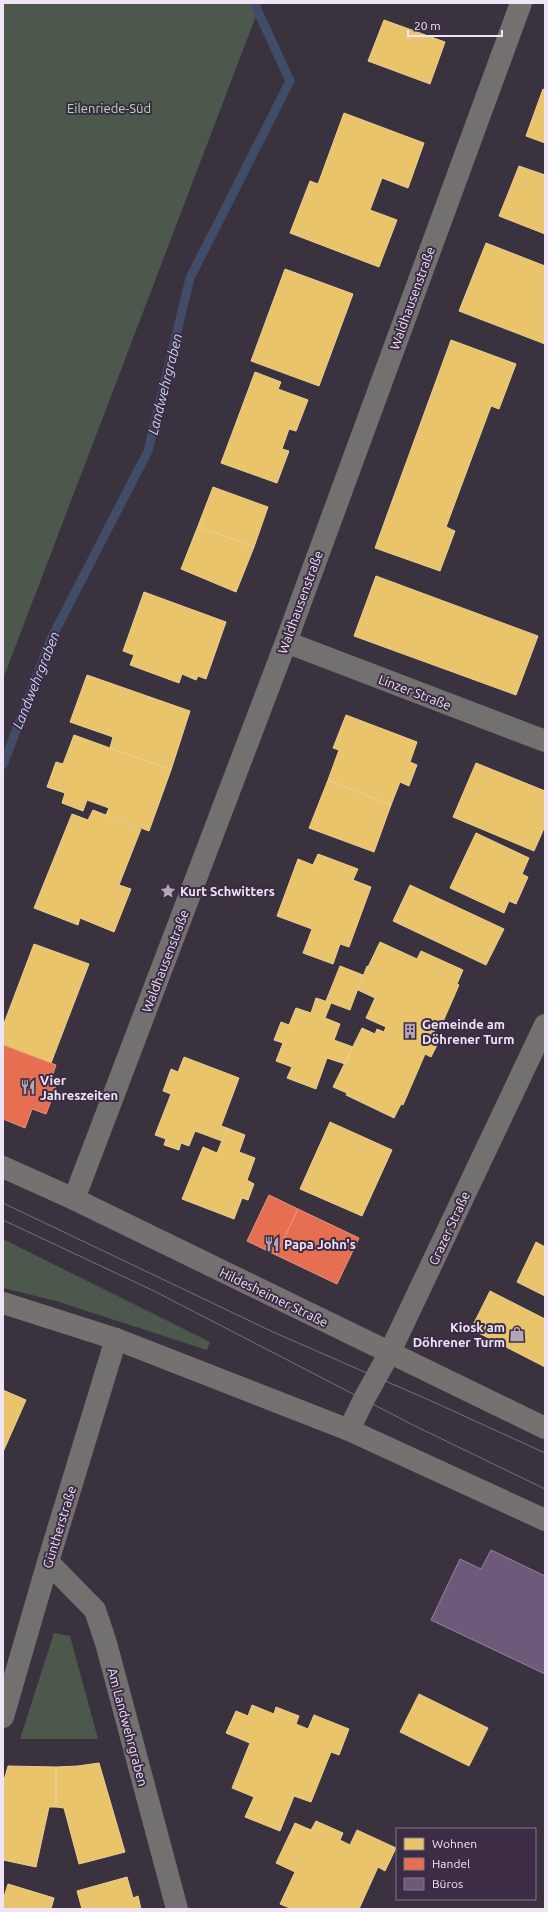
<svg xmlns="http://www.w3.org/2000/svg" width="548" height="1912" font-family="Ubuntu,sans-serif">
<style>
.green{fill:#4c584c}
.homes{fill:#e9c46a;stroke:#ebce94}
.shops{fill:#e76f51;stroke:#e99282}
.offices{fill:#6d597a;stroke:#94839f}
.lines{fill:none;stroke-linecap:round;stroke-linejoin:round}
.stream{stroke:#414d68;stroke-width:9}
.minor{stroke:#73716f;stroke-width:22}
.major{stroke:#767171;stroke-width:22}
.tram{stroke:#757075;stroke-width:1}
.labels{text-anchor:middle;dominant-baseline:central;stroke-width:4;stroke-linejoin:round;paint-order:stroke}
.park-label{font-size:13px;fill:#b1dcac;stroke:#3c2c45}
.street-label{font-size:13px;fill:#efe5f6;stroke:#3c2c45}
.poi-label{font-size:13px;font-weight:bold;fill:#efe5f6;stroke:#3c2c45;text-anchor:start}
.water-label{font-size:14px;font-style:italic;fill:#c7d8f8;stroke:#3c2c45}
</style>
<rect width="100%" height="100%" fill="#3b323f"/>
<path class="green" d="M 3,3 L 261,3 L 3,679 Z
M 3,1239 L 210,1342 L 207,1350 L 56,1301 L 3,1288 Z
M 54,1633 L 70,1636 L 98,1739 L 20,1739 Z"/>
<path class="homes" d="M 384,20 L 445,42 L 430,84 L 368,61 Z
M 543,89 L 545,90 L 545,143 L 526,136 Z
M 344,113 L 424,143 L 408,188 L 382,178 L 370,210 L 397,220 L 379,267 L 290,233 L 310,181 L 318,184 Z
M 519,166 L 545,175 L 545,234 L 499,216 Z
M 486,243 L 545,266 L 545,344 L 459,311 Z
M 285,269 L 353,294 L 319,386 L 251,361 Z
M 451,340 L 516,364 L 499,409 L 491,406 L 446,527 L 455,531 L 440,571 L 375,548 Z
M 255,372 L 281,382 L 278,389 L 308,400 L 296,431 L 289,429 L 282,449 L 289,451 L 277,483 L 221,463 Z
M 213,487 L 268,507 L 254,547 L 198,526 Z
M 198,526 L 254,547 L 236,592 L 181,569 Z
M 376,576 L 538,636 L 516,695 L 354,636 Z
M 144,592 L 226,622 L 206,679 L 198,676 L 196,680 L 182,674 L 179,683 L 130,665 L 134,655 L 123,651 Z
M 87,675 L 190,711 L 171,770 L 110,748 L 113,737 L 70,722 Z
M 346,715 L 417,742 L 410,762 L 417,765 L 409,786 L 400,782 L 391,805 L 328,780 L 339,750 L 333,748 Z
M 74,735 L 171,770 L 149,831 L 106,815 L 109,808 L 87,800 L 83,811 L 62,803 L 65,793 L 47,787 L 56,762 L 63,764 Z
M 476,763 L 545,791 L 545,826 L 534,851 L 453,817 Z
M 328,780 L 391,805 L 374,852 L 309,828 Z
M 93,810 L 141,829 L 119,885 L 131,889 L 114,932 L 80,918 L 78,925 L 34,908 L 72,814 L 88,820 Z
M 476,833 L 529,858 L 522,874 L 528,877 L 516,904 L 509,901 L 504,913 L 450,888 Z
M 318,854 L 358,869 L 353,880 L 371,887 L 349,947 L 340,944 L 333,964 L 303,953 L 312,929 L 277,916 L 298,859 L 313,865 Z
M 410,885 L 504,929 L 486,965 L 393,921 Z
M 380,942 L 417,959 L 421,951 L 463,970 L 457,984 L 459,985 L 442,1024 L 439,1022 L 433,1034 L 441,1037 L 431,1057 L 425,1054 L 403,1105 L 401,1104 L 394,1118 L 346,1095 L 347,1093 L 333,1087 L 362,1028 L 375,1034 L 377,1029 L 384,1032 L 386,1027 L 366,1018 L 375,998 L 358,990 L 367,966 L 368,967 Z
M 34,944 L 89,964 L 51,1063 L 3,1045 L 3,1026 Z
M 340,966 L 363,975 L 350,1010 L 326,1001 Z
M 316,998 L 331,1003 L 325,1018 L 340,1024 L 334,1040 L 353,1047 L 345,1064 L 327,1058 L 316,1089 L 287,1078 L 292,1067 L 276,1061 L 283,1043 L 274,1040 L 281,1022 L 289,1025 L 296,1008 L 311,1013 Z
M 184,1057 L 239,1078 L 221,1126 L 227,1128 L 222,1141 L 195,1131 L 189,1146 L 181,1143 L 179,1150 L 164,1145 L 166,1139 L 155,1135 L 171,1094 L 163,1091 L 171,1069 L 178,1072 Z
M 330,1122 L 392,1150 L 362,1216 L 300,1189 Z
M 227,1128 L 245,1135 L 239,1152 L 255,1158 L 247,1180 L 254,1184 L 248,1200 L 242,1198 L 234,1219 L 182,1199 L 203,1147 L 217,1153 Z
M 536,1242 L 545,1247 L 545,1296 L 517,1282 Z
M 490,1291 L 545,1319 L 545,1367 L 471,1329 Z
M 3,1390 L 26,1400 L 3,1452 Z
M 419,1694 L 488,1728 L 469,1766 L 400,1732 Z
M 252,1705 L 274,1714 L 276,1707 L 299,1716 L 296,1724 L 308,1729 L 314,1715 L 349,1729 L 339,1755 L 331,1752 L 311,1802 L 294,1796 L 280,1831 L 245,1817 L 254,1797 L 232,1788 L 250,1743 L 226,1733 L 236,1711 L 248,1716 Z
M 99,1763 L 125,1852 L 79,1864 L 64,1808 L 56,1807 L 56,1767 L 78,1766 Z
M 8,1766 L 56,1767 L 56,1807 L 49,1807 L 36,1867 L 3,1860 L 3,1784 Z
M 316,1821 L 343,1833 L 340,1840 L 350,1845 L 357,1830 L 396,1848 L 385,1871 L 378,1867 L 359,1909 L 292,1909 L 280,1904 L 295,1872 L 276,1863 L 295,1823 L 311,1830 Z
M 127,1877 L 133,1898 L 138,1896 L 141,1909 L 82,1909 L 77,1891 Z
M 8,1884 L 54,1898 L 51,1909 L 3,1909 L 3,1900 Z"/>
<path class="shops" d="M 3,1045 L 56,1065 L 49,1085 L 56,1088 L 46,1114 L 32,1109 L 25,1128 L 3,1119 Z
M 269,1195 L 298,1209 L 276,1255 L 247,1241 Z
M 298,1209 L 359,1238 L 337,1284 L 276,1255 Z"/>
<path class="offices" d="M 491,1550 L 545,1576 L 545,1674 L 431,1620 L 460,1559 L 481,1569 Z"/>
<g class="lines">
<path class="stream" d="M 3,765 L 51,639 L 148,451 L 190,278 L 290,81 L 254,3"/>
<path class="minor" d="M 286,642 L 545,741
M 74,1199 L 286,642 L 521,3
M 349,1430 L 364,1399 L 389,1354 L 545,1025
M 48,1562 L 95,1610 L 106,1643 L 177,1909
M 3,1717 L 48,1562 L 116,1339"/>
<path class="major" d="M 3,1167 L 74,1199 L 545,1428
M 3,1303 L 116,1339 L 349,1430 L 545,1520"/>
<path class="tram" d="M 3,1203 L 273,1332 L 429,1400 L 545,1453
M 3,1220 L 154,1291 L 415,1426 L 545,1489"/>
</g>
<defs>
<symbol id="sight-bare" viewBox="-9 -9 18 18"><path d="M0-6L1.8-2.2L6-1.7L2.9 1.2L3.7 5.4L0 3.3L-3.7 5.4L-2.9 1.2L-6-1.7L-1.8-2.2Z" fill="#b0a6b6" stroke="#3c2c45" stroke-width="2.5" paint-order="stroke"/></symbol>
<symbol id="building-bare" viewBox="-9 -9 18 18"><path d="M-4-6H4V6H1V3H-1V6H-4ZM-2.5-4.3h1.7v1.8h-1.7ZM.8-4.3h1.7v1.8H.8ZM-2.5-1h1.7V.8h-1.7ZM.8-1h1.7V.8H.8Z" fill="#b0a6b6" stroke="#3c2c45" stroke-width="2.5" paint-order="stroke"/></symbol>
<symbol id="restaurant-bare" viewBox="-9 -9 18 18"><path d="M-5-6h1v4h1v-4h1v4h1v-4h1v5L-1.5 .5V6h-2V.5L-5-1ZM5-6V6H3V1.5H1.5Q1.5-4 5-6Z" fill="#b0a6b6" stroke="#3c2c45" stroke-width="2.5" paint-order="stroke"/></symbol>
<symbol id="shop-bare" viewBox="-9 -9 18 18"><path d="M-5-2.5h2.3a2.7 3.5 0 0 1 5.4 0H5L5.5 6h-11ZM-1.5-2.5h3a1.5 2.3 0 0 0-3 0Z" fill="#b0a6b6" stroke="#3c2c45" stroke-width="2.5" paint-order="stroke"/></symbol>
</defs>
<g fill-rule="evenodd">
<use href="#sight-bare" x="157" y="880" width="22" height="22"/>
<use href="#building-bare" x="399" y="1020" width="22" height="22"/>
<use href="#restaurant-bare" x="17" y="1076" width="22" height="22"/>
<use href="#restaurant-bare" x="261" y="1233" width="22" height="22"/>
<use href="#shop-bare" x="506" y="1323" width="22" height="22"/>
</g>
<g class="labels">
<g class="park-label">
<text x="109" y="108">Eilenriede-Süd</text>
</g>
<g class="street-label">
<text transform="translate(412 298) rotate(-70)">Waldhausenstraße</text>
<text transform="translate(300 602) rotate(-70)">Waldhausenstraße</text>
<text transform="translate(415 692) rotate(21)">Linzer Straße</text>
<text transform="translate(165 961) rotate(-69)">Waldhausenstraße</text>
<text transform="translate(449 1228) rotate(-65)">Grazer Straße</text>
<text transform="translate(274 1297) rotate(26)">Hildesheimer Straße</text>
<text transform="translate(59 1527) rotate(-73)">Güntherstraße</text>
<text transform="translate(128 1727) rotate(75)">Am Landwehrgraben</text>
</g>
<g class="poi-label">
<text x="180" y="891">Kurt Schwitters</text>
<text x="422" y="1024">Gemeinde am<tspan x="422" dy="15">Döhrener Turm</tspan></text>
<text x="40" y="1080">Vier<tspan x="40" dy="15">Jahreszeiten</tspan></text>
<text x="284" y="1244">Papa John's</text>
<text x="505" y="1327" text-anchor="end">Kiosk am<tspan x="505" dy="15">Döhrener Turm</tspan></text>
</g>
<g class="water-label">
<text transform="translate(165 384) rotate(-76)">Landwehrgraben</text>
<text transform="translate(36 680) rotate(-68)">Landwehrgraben</text>
</g>
</g>
<rect width="548" height="1912" fill="none" stroke="#efe5f6" stroke-width="8"/>
<rect x="396" y="1828" width="140" height="72" fill="#3c2c45" stroke="#84768c"/>
<rect x="404" y="1838" width="20" height="12" fill="#e9c46a" stroke="#84768c"/>
<text x="432" y="1848" font-size="12" fill="#efe5f6">Wohnen</text>
<rect x="404" y="1858" width="20" height="12" fill="#e76f51" stroke="#84768c"/>
<text x="432" y="1868" font-size="12" fill="#efe5f6">Handel</text>
<rect x="404" y="1878" width="20" height="12" fill="#6d597a" stroke="#84768c"/>
<text x="432" y="1888" font-size="12" fill="#efe5f6">Büros</text>
<path d="M408 30v6h94v-6" fill="none" stroke="#efe5f6" stroke-width="2"/>
<text x="414" y="30" font-size="12" fill="#efe5f6" stroke="#3c2c45" stroke-width="3" paint-order="stroke">20 m</text>
</svg>
